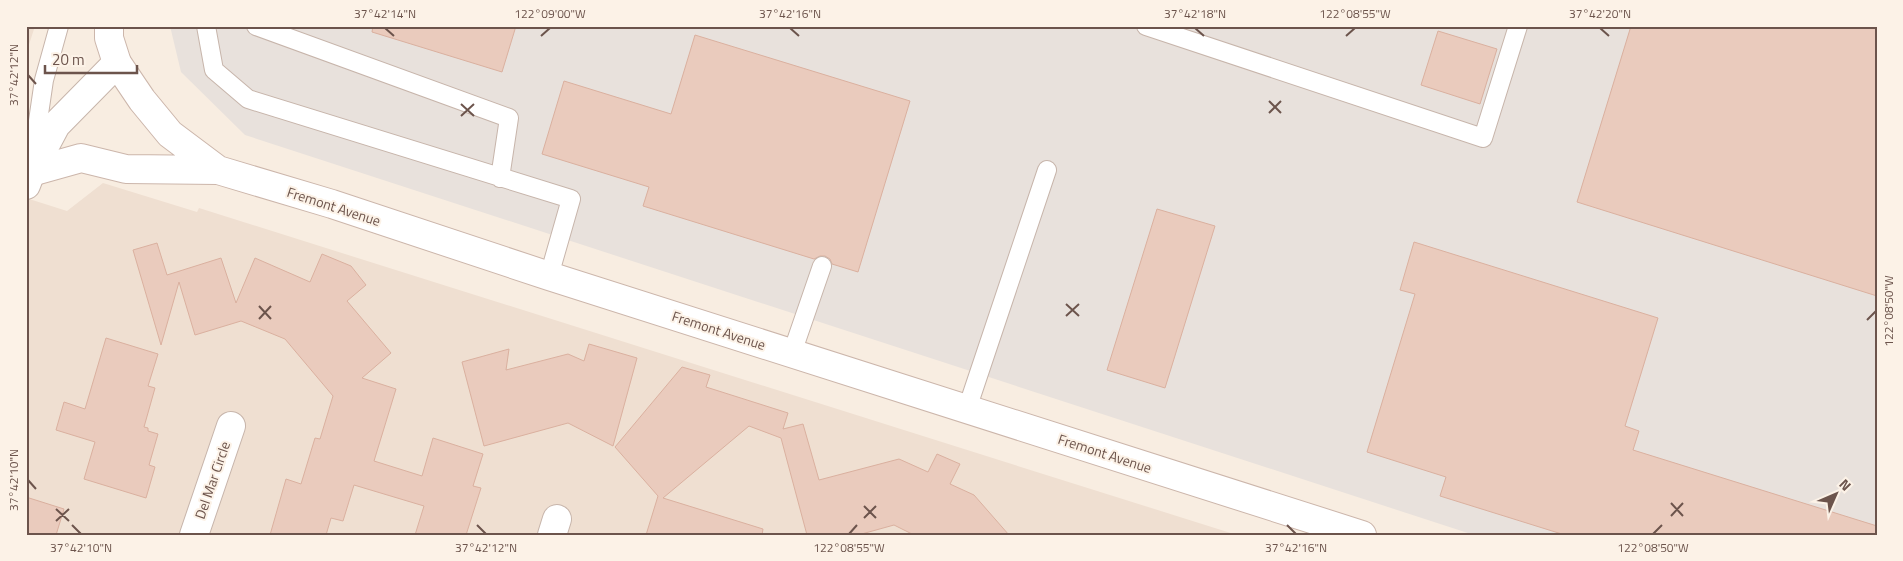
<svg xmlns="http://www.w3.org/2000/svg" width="1903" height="561" font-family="'Titillium Web',sans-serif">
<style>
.residential{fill:#efdfd1}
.industrial{fill:#e8e1dc}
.building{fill:#eacbbd;stroke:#dab09f}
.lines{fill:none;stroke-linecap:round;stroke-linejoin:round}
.lane-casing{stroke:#c7b5ab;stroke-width:20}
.street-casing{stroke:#c7b5ab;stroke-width:30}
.secondary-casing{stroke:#ccb6ab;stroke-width:30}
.lane{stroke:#fff;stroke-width:18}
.street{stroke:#fff;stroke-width:28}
.secondary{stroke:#fff;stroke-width:28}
.ticks{fill:none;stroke:#6c544c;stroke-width:2}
.labels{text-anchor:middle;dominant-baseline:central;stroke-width:4;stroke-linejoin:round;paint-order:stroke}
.street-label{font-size:14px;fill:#6c544c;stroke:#fcf2e7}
.neatline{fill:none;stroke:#6c544c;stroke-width:2}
.ticks-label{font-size:12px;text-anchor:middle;fill:#6c544c}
</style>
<rect width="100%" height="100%" fill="#f8ede1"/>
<path class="residential" d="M 26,26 L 35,26 L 26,54 Z
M 103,183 L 197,212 L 199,208 L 1237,535 L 26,535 L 26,198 L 67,211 Z"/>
<path class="industrial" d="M 170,26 L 1877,26 L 1877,535 L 1474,535 L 245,135 L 181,72 Z"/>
<path class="building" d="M 373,26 L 516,26 L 502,72 L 372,32 Z
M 1631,26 L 1877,26 L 1877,296 L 1577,202 Z
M 1438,31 L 1497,49 L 1480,104 L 1421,85 Z
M 695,35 L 910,101 L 858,272 L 832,264 L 830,259 L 825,256 L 820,256 L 814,259 L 643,206 L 649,187 L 542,154 L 564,81 L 671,114 Z
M 1157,209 L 1215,226 L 1165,388 L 1107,370 Z
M 1414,242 L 1658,318 L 1625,426 L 1639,431 L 1633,450 L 1877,526 L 1877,535 L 1565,535 L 1440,496 L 1446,477 L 1367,452 L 1415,294 L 1400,290 Z
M 157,243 L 167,275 L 221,258 L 236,303 L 255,258 L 310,282 L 322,254 L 351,266 L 366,285 L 347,301 L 391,353 L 362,378 L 396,389 L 374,461 L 422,476 L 433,438 L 483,454 L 473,486 L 481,488 L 466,535 L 415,535 L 424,506 L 354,485 L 343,521 L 331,518 L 326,535 L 270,535 L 286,479 L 301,484 L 315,438 L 320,439 L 333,396 L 285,339 L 241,321 L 195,335 L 179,282 L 161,345 L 133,250 Z
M 106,338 L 158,354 L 148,386 L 155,388 L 144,427 L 148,428 L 148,431 L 158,434 L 149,465 L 155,467 L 146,498 L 84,479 L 95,442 L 56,430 L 64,402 L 85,409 Z
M 589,344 L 637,358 L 613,446 L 568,423 L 484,446 L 462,362 L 509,349 L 506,370 L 568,354 L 584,361 Z
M 682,367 L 710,375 L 706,387 L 788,413 L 783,429 L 803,424 L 819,480 L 899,459 L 928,472 L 937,454 L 960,464 L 950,484 L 974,495 L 1009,535 L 914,535 L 894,525 L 858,535 L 807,535 L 781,438 L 749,426 L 663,498 L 763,529 L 762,535 L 646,535 L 658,496 L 615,447 Z
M 26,497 L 64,509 L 56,535 L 26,535 Z"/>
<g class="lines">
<defs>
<path id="lane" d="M 206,26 L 214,70 L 248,99 L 571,199 L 549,276
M 256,26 L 509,118 L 500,178
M 1146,26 L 1483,138 L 1518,26
M 33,155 L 44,80 L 59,26
M 792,353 L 822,266
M 967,409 L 1047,170"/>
<path id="street" d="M 26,185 L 31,172 L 56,125 L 117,63
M 194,535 L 231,426
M 552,535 L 557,519"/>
<path id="secondary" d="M 109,26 L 109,38 L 117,63 L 142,100 L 170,134 L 218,170 L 332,204 L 549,276 L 1362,535
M 31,172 L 81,158 L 126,169 L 218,170"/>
</defs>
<use href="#lane" class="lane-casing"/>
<use href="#street" class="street-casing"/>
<use href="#secondary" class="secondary-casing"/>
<use href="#lane" class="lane"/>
<use href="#street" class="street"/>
<use href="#secondary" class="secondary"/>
</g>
<path class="ticks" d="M 385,28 L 394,36M 790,28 L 799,36M 1195,28 L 1204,36M 1600,28 L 1609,36M 541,36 L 550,28M 1346,36 L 1355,28M 28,75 L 36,84M 1269,101 L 1281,113M 461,104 L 474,116M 1269,113 L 1281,101M 461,116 L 474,104M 1066,304 L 1079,316M 259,306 L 271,319M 1066,316 L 1079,304M 259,319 L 271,306M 1867,320 L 1876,311M 28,480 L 36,489M 1671,503 L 1683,516M 864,506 L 876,518M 56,509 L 69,521M 1671,516 L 1683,503M 864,518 L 876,506M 56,521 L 69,509M 72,525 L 81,534M 477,525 L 486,534M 1287,525 L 1296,534M 849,534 L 857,525M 1653,534 L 1662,525"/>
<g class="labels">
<g class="street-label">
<text transform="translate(334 206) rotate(18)">Fremont Avenue</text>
<text transform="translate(719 330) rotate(18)">Fremont Avenue</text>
<text transform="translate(1105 453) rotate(18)">Fremont Avenue</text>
<text transform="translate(212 480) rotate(-71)">Del Mar Circle</text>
</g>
</g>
<rect width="1903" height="561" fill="none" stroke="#fcf2e7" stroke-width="55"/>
<g transform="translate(1836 494) rotate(45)" stroke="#fcf2e7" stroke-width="4" paint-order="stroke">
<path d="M0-4L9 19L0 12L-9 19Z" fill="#6c544c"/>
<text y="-8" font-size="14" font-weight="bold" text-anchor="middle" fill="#6c544c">N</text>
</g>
<path d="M45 65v8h92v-8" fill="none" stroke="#6c544c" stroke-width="2.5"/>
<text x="52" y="65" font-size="15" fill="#6c544c" stroke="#fcf2e7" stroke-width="4" paint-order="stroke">20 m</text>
<rect x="28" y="28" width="1848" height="506" class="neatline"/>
<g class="ticks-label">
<text x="385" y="18">37°42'14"N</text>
<text x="550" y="18">122°09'00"W</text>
<text x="790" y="18">37°42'16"N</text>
<text x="1195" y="18">37°42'18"N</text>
<text x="1355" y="18">122°08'55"W</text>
<text x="1600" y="18">37°42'20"N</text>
<text transform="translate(14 75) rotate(-90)" y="4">37°42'12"N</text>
<text transform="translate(1889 311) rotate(-90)" y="4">122°08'50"W</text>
<text transform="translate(14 480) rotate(-90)" y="4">37°42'10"N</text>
<text x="81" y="552">37°42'10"N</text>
<text x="486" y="552">37°42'12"N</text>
<text x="849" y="552">122°08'55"W</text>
<text x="1296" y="552">37°42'16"N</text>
<text x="1653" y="552">122°08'50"W</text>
</g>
</svg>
